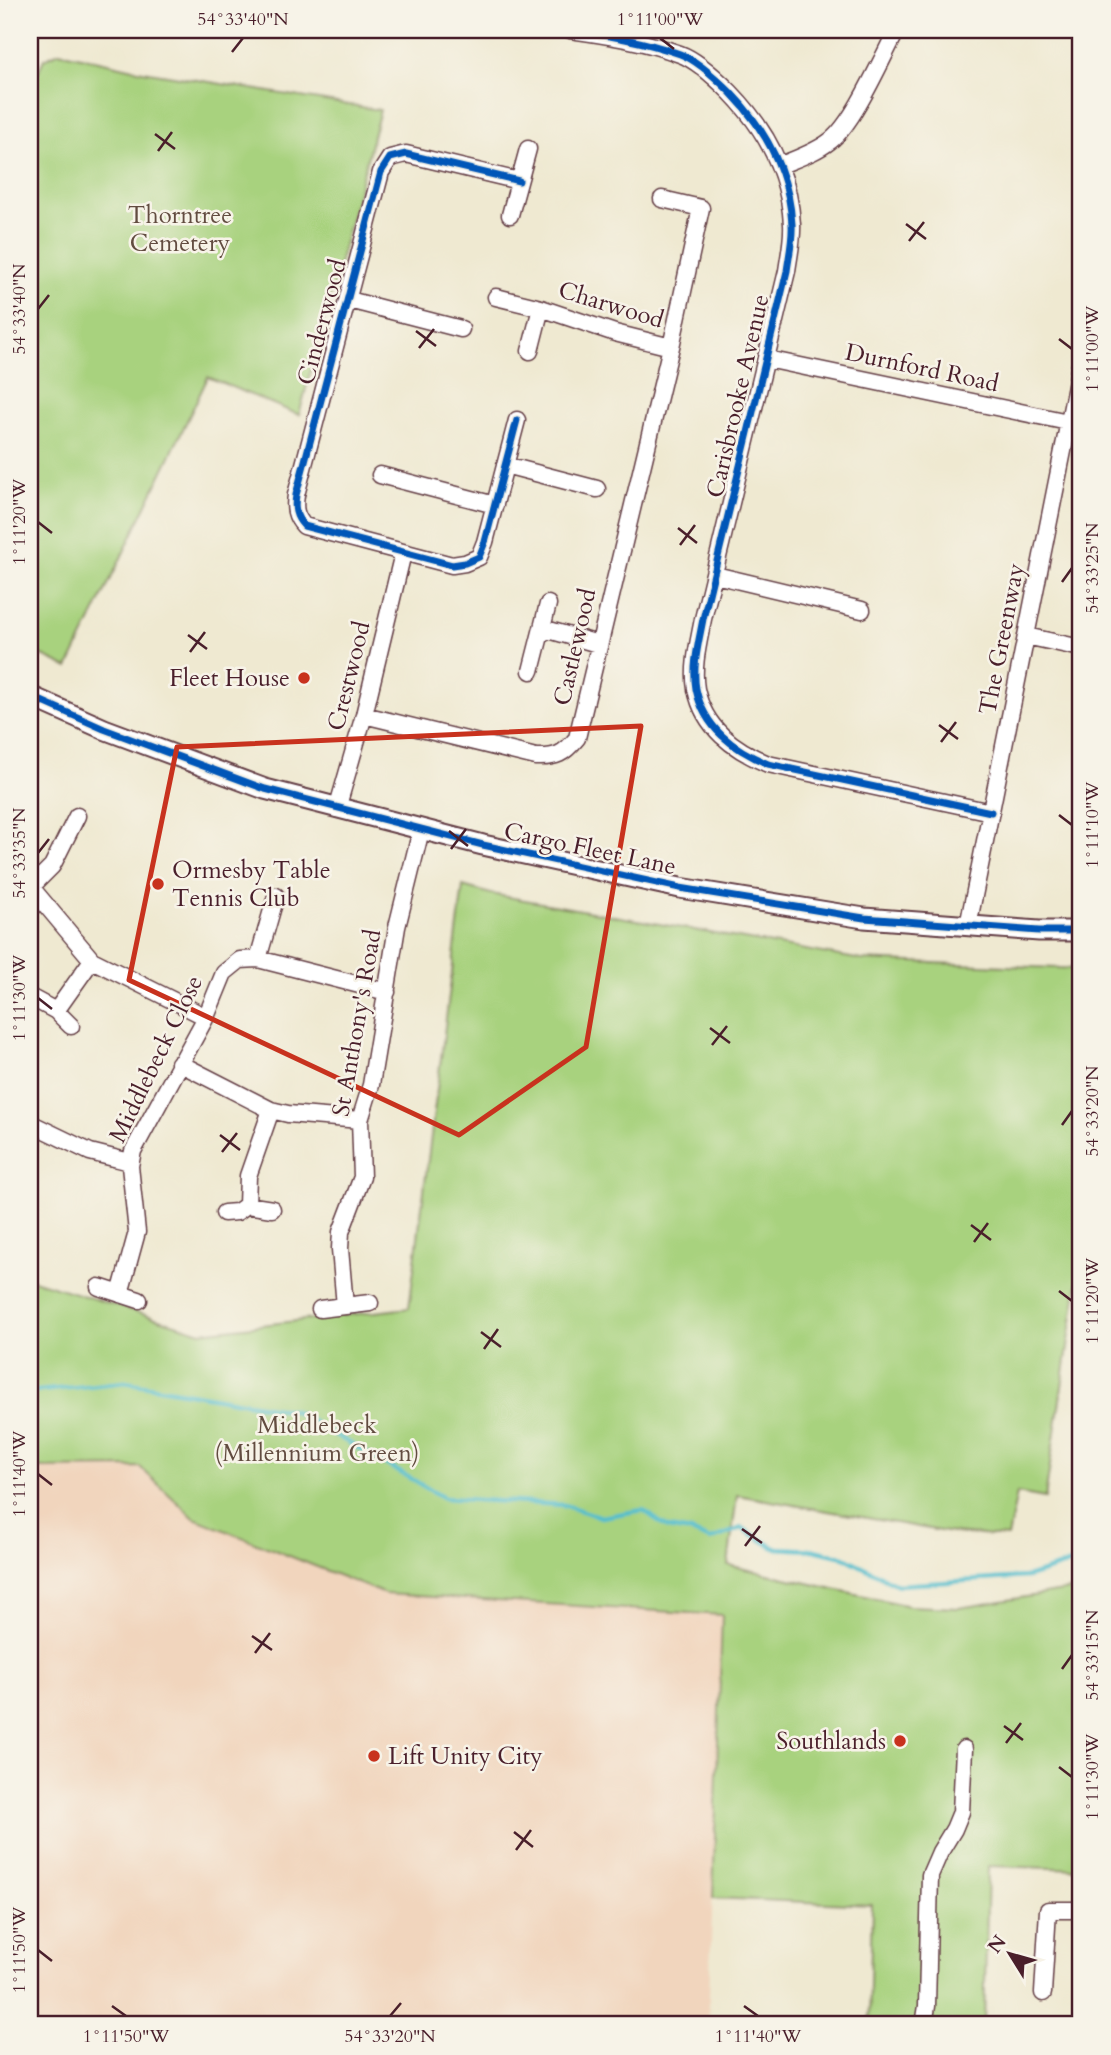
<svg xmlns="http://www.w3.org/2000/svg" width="1111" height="2055" font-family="Cardo,serif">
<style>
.built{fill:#f1d5bd}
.green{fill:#a8d27e;stroke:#797854;stroke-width:2}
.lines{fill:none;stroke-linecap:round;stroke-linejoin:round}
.stream{stroke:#52becd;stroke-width:4.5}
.minor-casing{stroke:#633d44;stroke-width:19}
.major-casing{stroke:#633d44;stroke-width:23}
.minor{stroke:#fff;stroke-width:16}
.major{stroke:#fff;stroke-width:19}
.cycleway-casing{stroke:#f7f3e8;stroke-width:11}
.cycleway{stroke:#0057b8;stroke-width:7}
.marked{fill:none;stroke:#c8321e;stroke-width:5;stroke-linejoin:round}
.ticks{fill:none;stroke:#4a1f2b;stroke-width:2.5}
.poi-dot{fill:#c8321e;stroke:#f7f3e8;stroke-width:2.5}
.labels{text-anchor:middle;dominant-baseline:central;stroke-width:5;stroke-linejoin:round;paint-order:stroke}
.park-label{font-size:24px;fill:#624c40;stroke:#f7f3e8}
.street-label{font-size:24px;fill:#4a1f2b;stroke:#f7f3e8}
.poi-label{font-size:24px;fill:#4a1f2b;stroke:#f7f3e8;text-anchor:end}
.neatline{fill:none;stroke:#4a1f2b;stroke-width:2.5}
.ticks-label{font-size:18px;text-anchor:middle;fill:#4a1f2b}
</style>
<rect width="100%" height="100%" fill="#f7f3e8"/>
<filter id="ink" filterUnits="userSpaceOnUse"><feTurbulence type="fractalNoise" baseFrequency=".0143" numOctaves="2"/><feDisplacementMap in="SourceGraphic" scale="14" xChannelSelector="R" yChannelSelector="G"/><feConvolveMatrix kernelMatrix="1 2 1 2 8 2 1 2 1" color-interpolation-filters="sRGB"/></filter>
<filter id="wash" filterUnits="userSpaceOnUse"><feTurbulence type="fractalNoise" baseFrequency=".00686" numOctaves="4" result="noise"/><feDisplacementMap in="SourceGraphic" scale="28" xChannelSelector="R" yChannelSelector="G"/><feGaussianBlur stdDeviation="1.57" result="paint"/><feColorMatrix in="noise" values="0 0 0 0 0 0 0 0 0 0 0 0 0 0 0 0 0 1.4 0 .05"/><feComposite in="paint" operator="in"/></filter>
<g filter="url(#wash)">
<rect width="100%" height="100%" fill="#efe9d1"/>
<path class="built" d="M 140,1467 L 194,1518 L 385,1594 L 723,1615 L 708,2025 L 30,2025 L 30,1468 Z"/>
<path class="green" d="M 59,52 L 143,71 L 380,110 L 299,415 L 208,377 L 68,668 L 30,650 L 30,195 L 34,186 L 30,184 L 30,90 L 44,59 Z
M 463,886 L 491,894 L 862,960 L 1081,969 L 1081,1262 L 1045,1498 L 1017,1493 L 1008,1537 L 952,1533 L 737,1495 L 728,1565 L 909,1606 L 959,1608 L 1081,1588 L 1081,1869 L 988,1866 L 984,2025 L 869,2025 L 872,1905 L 713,1898 L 722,1615 L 385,1594 L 194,1518 L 140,1467 L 30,1468 L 30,1279 L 201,1332 L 409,1308 Z"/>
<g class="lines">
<path class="stream" d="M 30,1392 L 125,1382 L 294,1411 L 444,1498 L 564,1505 L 601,1517 L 643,1510 L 668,1528 L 691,1532 L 710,1540 L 742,1528 L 775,1548 L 814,1550 L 844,1557 L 898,1585 L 1027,1577 L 1081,1560"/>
</g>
</g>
<g filter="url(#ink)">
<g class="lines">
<defs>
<path id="minor" d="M 570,30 C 607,35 644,41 680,54 C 697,60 717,79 730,92 C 766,129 789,171 792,224 C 793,239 789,256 787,271 L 703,619 C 699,641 692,666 696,689 C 704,728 733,749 768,764 L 991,812
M 781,165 C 798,158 816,152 830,141 C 854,123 882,58 897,30
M 510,215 L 528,149
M 496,297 L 541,308
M 349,300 L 461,329
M 530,351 L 541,308 L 615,333 L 671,347
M 767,359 L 1068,422
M 517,420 L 485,542 L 479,557 L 465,563 L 452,565 L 304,526 C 295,516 294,508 296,495 L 381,172 L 390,158 L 406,154 L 519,181
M 505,465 L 597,489
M 380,475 L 495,505
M 715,575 L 862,610
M 542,628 L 548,604
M 1026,636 L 1081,648
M 531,671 L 542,628 L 598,644
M 364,715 L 536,757 C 556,758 564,754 577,738 L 671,347 L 701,208 L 662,199
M 337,809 L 364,715 L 403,553
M 30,886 L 92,960 L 206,1017
M 31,887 L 52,866 L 77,816
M 968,926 L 1081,361
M 258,959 L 276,896
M 30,997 L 56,1011 L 71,1026
M 56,1011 L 92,960
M 179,1063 L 271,1110 L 288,1114 L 360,1120
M 30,1123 L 90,1152 L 130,1162
M 247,1205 L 248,1176 L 271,1110
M 224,1213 L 237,1212 L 247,1205 L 272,1209
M 99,1287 L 139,1300
M 120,1294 L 137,1232 L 130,1166 L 133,1151 L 206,1017 L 224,973 L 240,960 L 258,959 L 387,992
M 345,1306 L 340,1249 L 341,1232 L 362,1177 L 360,1120 L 371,1085 L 397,927 L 421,830
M 320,1309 L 370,1303
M 1043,1993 L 1048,1910 L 1081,1910
M 924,2025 L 927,2006 L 930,1875 L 940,1852 L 954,1829 L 961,1812 L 964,1749"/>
<path id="major" d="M 30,696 L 104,729 L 265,789 L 483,845 L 680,888 L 864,918 L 1039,931 L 1081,931"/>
</defs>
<use href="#minor" class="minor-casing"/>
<use href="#major" class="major-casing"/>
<use href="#minor" class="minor"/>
<use href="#major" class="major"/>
<defs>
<path id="cycleway" d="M 570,30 C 607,35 644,41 680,54 C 697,60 717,79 730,92 C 766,129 789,171 792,224 C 793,239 789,256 787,271 L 703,619 C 699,641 692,666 696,689 C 704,728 733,749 768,764 L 991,812
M 517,420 L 485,542 L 479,557 L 465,563 L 452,565 L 304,526 C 295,516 294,508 296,495 L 381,172 L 390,158 L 406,154 L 519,181
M 30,696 L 104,729 L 265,789 L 483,845 L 680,888 L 864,918 L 1039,931 L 1081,931"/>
</defs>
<use href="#cycleway" class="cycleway-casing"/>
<use href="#cycleway" class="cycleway"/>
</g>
</g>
<path class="marked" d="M 641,726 L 586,1047 L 459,1135 L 129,980 L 177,747 Z"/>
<path class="ticks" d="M 660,38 L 674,49M 232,52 L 243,38M 155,134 L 175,149M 158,151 L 172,132M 906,224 L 926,239M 909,241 L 924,222M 38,309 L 49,295M 416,331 L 436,346M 1059,339 L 1072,349M 419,348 L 434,329M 38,522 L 52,533M 678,528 L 697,543M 680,545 L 695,525M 1062,582 L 1072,568M 188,635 L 207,649M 190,652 L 205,632M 939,725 L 958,739M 941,742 L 956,722M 1059,815 L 1072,825M 449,831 L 468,846M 451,849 L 466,829M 38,853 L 49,839M 38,998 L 52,1009M 710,1028 L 730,1043M 712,1045 L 727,1026M 1062,1125 L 1072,1111M 220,1135 L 240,1150M 222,1152 L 237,1133M 971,1225 L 991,1240M 974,1242 L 988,1223M 1059,1291 L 1072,1301M 481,1332 L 501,1347M 484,1349 L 498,1329M 38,1474 L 52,1485M 742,1529 L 762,1543M 745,1546 L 760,1526M 252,1636 L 272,1650M 255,1653 L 270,1633M 1062,1669 L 1072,1655M 1004,1726 L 1023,1740M 1006,1743 L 1021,1723M 1059,1767 L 1072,1777M 514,1832 L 533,1847M 516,1850 L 531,1830M 38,1950 L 52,1961M 112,2006 L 126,2016M 744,2006 L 758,2016M 390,2016 L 401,2003"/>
<g class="poi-dot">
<circle cx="304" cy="678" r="7"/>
<circle cx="158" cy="884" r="7"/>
<circle cx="900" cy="1741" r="7"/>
<circle cx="374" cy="1756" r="7"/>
</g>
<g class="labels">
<g class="park-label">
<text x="180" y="215">Thorntree<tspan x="180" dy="28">Cemetery</tspan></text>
<text x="317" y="1425">Middlebeck<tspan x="317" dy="28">(Millennium Green)</tspan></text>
</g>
<g class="street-label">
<text transform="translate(611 305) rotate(17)">Charwood</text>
<text transform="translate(322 322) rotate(-75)">Cinderwood</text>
<text transform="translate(922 368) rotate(12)">Durnford Road</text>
<text transform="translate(738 396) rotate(-77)">Carisbrooke Avenue</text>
<text transform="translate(1002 639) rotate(-79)">The Greenway</text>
<text transform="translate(575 647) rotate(-77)">Castlewood</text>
<text transform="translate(349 676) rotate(-76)">Crestwood</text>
<text transform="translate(590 849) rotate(12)">Cargo Fleet Lane</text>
<text transform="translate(357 1023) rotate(-80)">St Anthony's Road</text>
<text transform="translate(156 1059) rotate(-64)">Middlebeck Close</text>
</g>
<g class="poi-label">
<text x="290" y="678">Fleet House</text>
<text x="172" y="870" text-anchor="start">Ormesby Table<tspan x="172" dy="28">Tennis Club</tspan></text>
<text x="886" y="1741">Southlands</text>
<text x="388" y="1756" text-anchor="start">Lift Unity City</text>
</g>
</g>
<rect width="1111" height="2055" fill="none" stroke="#f7f3e8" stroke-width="77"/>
<g transform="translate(1010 1954) rotate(307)" stroke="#f7f3e8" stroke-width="5" paint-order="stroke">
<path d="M0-5L12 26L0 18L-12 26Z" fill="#4a1f2b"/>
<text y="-10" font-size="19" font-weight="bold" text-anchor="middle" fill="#4a1f2b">N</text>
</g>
<rect x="38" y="38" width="1034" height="1978" class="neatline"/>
<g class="ticks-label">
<text x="243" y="25">54°33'40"N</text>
<text x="660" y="25">1°11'00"W</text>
<text transform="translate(19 309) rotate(-90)" y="6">54°33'40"N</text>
<text transform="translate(1092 349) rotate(-90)" y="6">1°11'00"W</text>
<text transform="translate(19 522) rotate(-90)" y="6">1°11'20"W</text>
<text transform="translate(1092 568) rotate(-90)" y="6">54°33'25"N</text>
<text transform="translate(1092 825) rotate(-90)" y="6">1°11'10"W</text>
<text transform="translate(19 853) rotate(-90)" y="6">54°33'35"N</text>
<text transform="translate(19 998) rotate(-90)" y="6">1°11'30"W</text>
<text transform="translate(1092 1111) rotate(-90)" y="6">54°33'20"N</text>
<text transform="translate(1092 1301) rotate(-90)" y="6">1°11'20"W</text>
<text transform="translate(19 1474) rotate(-90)" y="6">1°11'40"W</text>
<text transform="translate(1092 1655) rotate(-90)" y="6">54°33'15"N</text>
<text transform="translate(1092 1777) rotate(-90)" y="6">1°11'30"W</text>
<text transform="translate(19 1950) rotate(-90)" y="6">1°11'50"W</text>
<text x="126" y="2042">1°11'50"W</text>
<text x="390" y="2042">54°33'20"N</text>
<text x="758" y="2042">1°11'40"W</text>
</g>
</svg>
